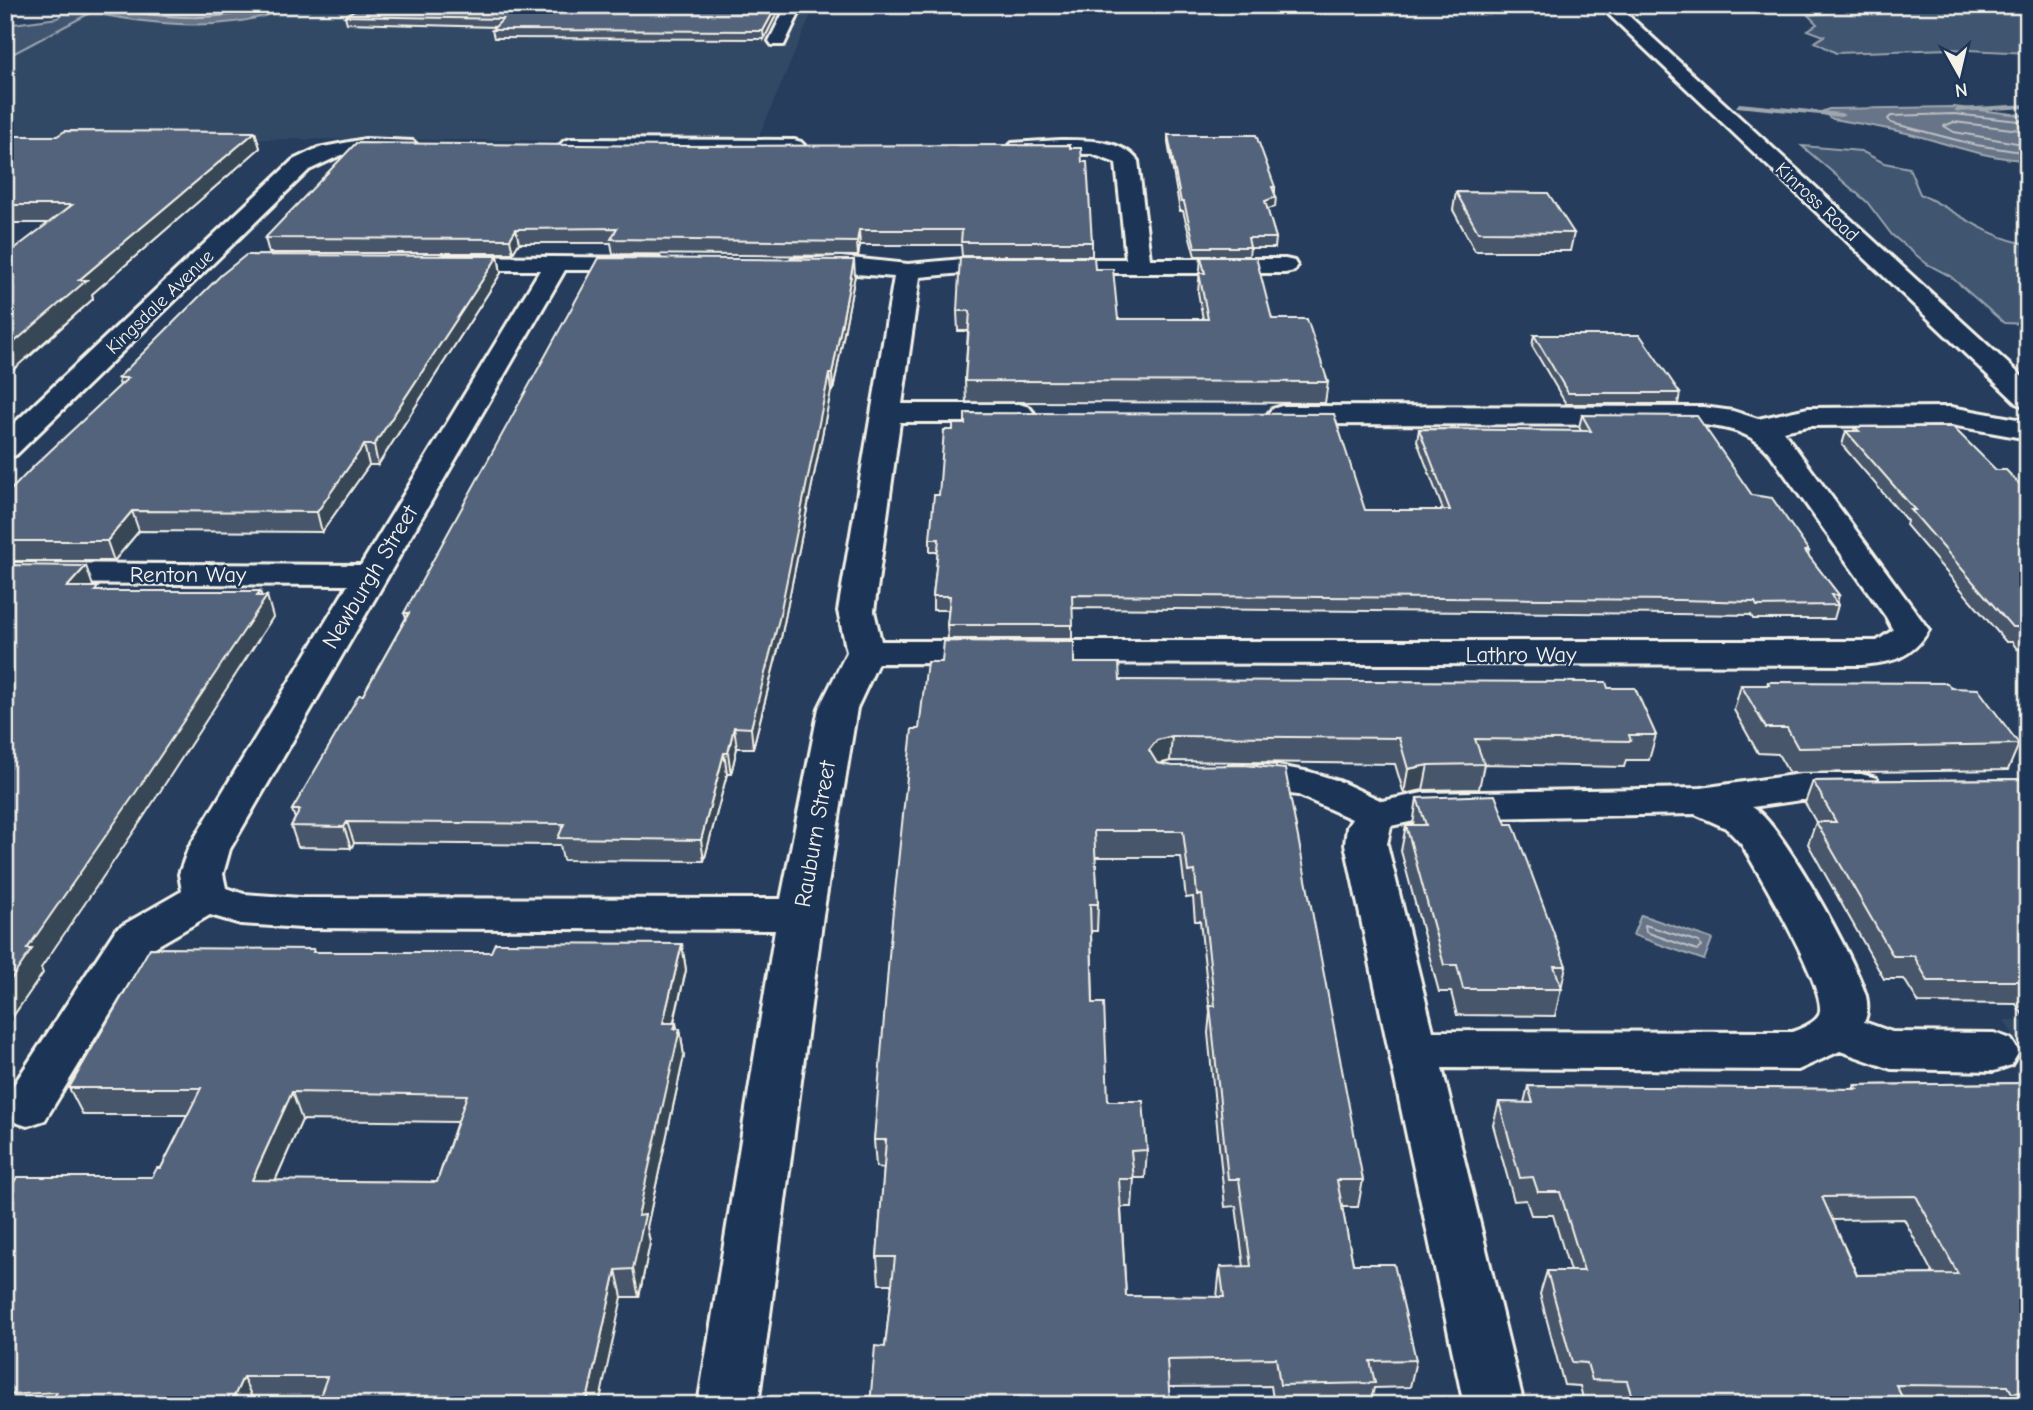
<svg xmlns="http://www.w3.org/2000/svg" width="2033" height="1410" font-family="'Comic Neue',sans-serif">
<style>
.built{fill:#334966}
.green{fill:#40546f;stroke:#9aa2ac;stroke-width:2}
.water{fill:#677588;stroke:#9fa7ae;stroke-width:2}
.lines{fill:none;stroke-linecap:round;stroke-linejoin:round}
.shore{stroke:#bcbfc2;stroke-width:2}
.stream{fill:#9fa7ae;fill-rule:evenodd}
.minor-casing{stroke:#f4f1e8;stroke-width:6}
.minor{fill:#1d3557;fill-rule:evenodd}
.wall{fill:#47566a;stroke:#f4f1e8;stroke-width:2;fill-rule:evenodd}
.shaded-wall{fill:#394656;stroke:#f4f1e8;stroke-width:2}
.building{fill:#52647b;stroke:#f4f1e8;stroke-width:2;fill-rule:evenodd}
.labels{text-anchor:middle;dominant-baseline:central;stroke-width:5;stroke-linejoin:round;paint-order:stroke}
.far-street-label{font-size:19px;fill:#f4f1e8;stroke:#1d3557}
.street-label{font-size:23px;fill:#f4f1e8;stroke:#1d3557}
</style>
<rect width="100%" height="100%" fill="#263d5d"/>
<filter id="ink" filterUnits="userSpaceOnUse"><feTurbulence type="fractalNoise" baseFrequency=".0143" numOctaves="2"/><feDisplacementMap in="SourceGraphic" scale="14" xChannelSelector="R" yChannelSelector="G"/><feConvolveMatrix kernelMatrix="1 2 1 2 8 2 1 2 1" color-interpolation-filters="sRGB"/></filter>
<g filter="url(#ink)">
<path class="built" d="M 105,5 L 815,5 L 757,141 L 5,138 L 5,58 Z
M 2004,1020 L 2028,1020 L 2028,1058 Z"/>
<path class="green" d="M 69,5 L 105,5 L 5,58 L 5,25 L 58,18 Z
M 1808,5 L 2028,5 L 2028,53 L 1949,49 L 1836,53 L 1815,42 L 1824,36 L 1808,30 L 1817,24 L 1808,15 L 1827,13 L 1824,8 Z
M 1802,146 L 1861,151 L 1884,163 L 1909,168 L 1920,194 C 1955,210 1989,239 2028,244 L 2028,324 L 2004,323 L 1950,276 L 1927,264 L 1892,235 L 1867,202 Z"/>
<path class="water" d="M 104,5 L 285,5 L 282,10 C 226,32 161,25 103,15 L 99,8 Z
M 1954,107 L 2028,116 L 2028,160 C 1990,159 1954,146 1918,136 C 1890,128 1861,124 1833,119 L 1821,112 L 1829,109 Z
M 1641,915 L 1712,939 L 1704,960 L 1633,935 Z"/>
<g class="lines">
<path class="shore" d="M 107,5 L 109,9 C 165,18 220,23 275,5
M 155,5 L 208,9 L 243,5
M 2028,122 L 1954,114 L 1891,116 L 1888,119 L 1891,123 L 1976,145 L 2028,153
M 2028,131 L 1954,122 L 1944,126 L 1954,132 L 2028,145
M 1645,925 L 1699,942 L 1701,947 L 1697,950 L 1646,932 Z"/>
<path class="stream" d="M 1739,103 L 1841,113 L 1845,115 L 1841,117 L 1736,107 Z
M 2028,104 L 2028,108 L 1958,112 L 1954,110 L 1958,108 Z"/>
<defs>
<path id="minor" d="M 787,5 L 803,5 L 784,45 L 772,45 L 769,41 Z
M 1599,5 L 1617,5 L 2028,382 L 2028,407 L 2018,404 Z
M 365,139 L 413,141 L 417,145 L 413,149 L 406,151 L 341,155 L 309,170 L 16,455 L 5,458 L 5,432 L 293,160 L 318,148 Z
M 571,139 L 794,140 L 801,142 L 805,146 L 801,150 L 794,152 L 564,149 L 560,145 L 564,141 Z
M 1060,140 C 1085,140 1122,139 1138,161 L 1150,259 L 1285,259 L 1294,261 L 1297,266 L 1294,271 L 1285,273 L 963,273 L 920,277 L 902,404 L 1019,404 L 1029,407 L 1034,413 L 1029,419 L 1019,422 L 900,422 L 874,611 L 881,641 L 1877,641 L 1893,630 L 1886,617 L 1771,455 C 1754,433 1730,428 1703,425 L 1282,424 L 1272,421 L 1267,415 L 1272,409 L 1282,406 L 1703,407 L 1733,411 L 1758,419 L 1808,408 L 1951,407 L 2028,421 L 2028,439 L 1951,425 L 1808,426 L 1783,431 L 1929,630 C 1911,659 1893,662 1861,665 L 878,663 L 857,708 L 823,915 L 758,1405 L 698,1405 L 775,930 L 301,928 L 241,924 L 210,915 L 148,951 L 45,1120 L 27,1126 L 9,1120 C 4,1110 4,1102 9,1092 L 116,929 L 182,891 L 179,874 L 188,849 L 348,585 L 5,583 L 5,563 L 361,565 L 540,270 L 448,270 L 439,268 L 436,263 L 439,258 L 448,256 L 659,258 L 662,263 L 659,268 L 650,270 L 565,270 L 230,849 L 223,874 L 226,888 L 244,894 L 301,898 L 781,899 L 819,708 L 847,652 L 838,611 L 894,277 L 792,269 L 789,264 L 792,259 L 841,257 L 908,264 L 963,259 L 1126,259 L 1116,163 L 1092,154 L 1019,153 L 1012,151 L 1008,147 L 1012,143 Z
M 1237,764 L 1278,766 L 1310,772 L 1339,781 L 1382,801 L 1423,793 L 1701,788 L 1801,774 L 1861,774 L 1876,778 L 1882,787 L 1876,796 L 1861,800 L 1801,800 L 1752,807 C 1781,822 1856,961 1866,996 C 1868,1005 1868,1014 1864,1022 L 1892,1032 L 1994,1033 L 2011,1039 L 2019,1052 L 2011,1065 L 1994,1071 L 1891,1069 L 1840,1051 L 1798,1070 L 1442,1068 L 1524,1405 L 1464,1405 L 1345,844 L 1347,827 L 1352,819 L 1298,795 L 1223,786 L 1217,777 L 1223,768 ZM 1695,814 L 1726,828 L 1742,845 C 1756,869 1830,993 1819,1015 C 1815,1023 1800,1029 1792,1032 L 1433,1031 L 1387,844 L 1391,826 L 1423,819 Z"/>
</defs>
<use href="#minor" class="minor-casing"/>
<use href="#minor" class="minor"/>
</g>
<path class="wall" d="M 362,5 L 781,5 L 764,39 L 494,38 L 492,30 L 496,27 L 347,23 L 345,16 Z
M 255,132 L 260,148 L 92,294 L 93,299 L 28,358 L 49,223 L 5,223 L 5,136 L 57,136 Z
M 1168,135 L 1275,187 L 1275,207 L 1267,209 L 1276,238 L 1275,248 L 1250,248 L 1249,256 L 1195,256 L 1183,211 L 1180,211 L 1168,143 Z
M 678,146 L 1070,148 L 1082,162 L 1092,242 L 1092,256 L 962,256 L 961,245 L 860,245 L 858,256 L 613,254 L 611,243 L 519,243 L 513,253 L 269,253 L 265,238 Z
M 1456,192 L 1574,233 L 1570,251 L 1475,251 L 1453,210 Z
M 498,256 L 501,273 L 378,465 L 369,465 L 322,532 L 139,531 L 114,561 L 5,561 L 5,496 L 120,386 L 118,378 Z
M 1201,257 L 1272,319 L 1328,382 L 1325,403 L 966,402 L 965,381 L 968,331 L 958,331 L 957,311 L 1095,269 L 1118,319 L 1203,319 L 1198,292 Z
M 855,275 L 833,391 L 831,391 L 781,638 L 753,748 L 737,748 L 731,774 L 727,774 L 704,861 L 563,860 L 560,845 L 354,843 L 351,848 L 298,847 L 291,826 L 295,819 L 292,810 L 363,695 L 406,618 L 404,613 Z
M 1534,335 L 1680,393 L 1678,404 L 1566,404 L 1532,346 Z
M 1582,415 L 1752,495 L 1809,551 L 1808,555 L 1839,595 L 1837,603 L 1838,605 L 1834,619 L 1753,619 L 1751,615 L 1676,614 L 1072,608 L 1072,639 L 948,639 L 947,625 L 949,610 L 933,610 L 933,596 L 938,552 L 930,552 L 930,539 L 1365,510 L 1443,510 L 1417,441 L 1419,429 L 1581,431 L 1579,427 Z
M 1855,427 L 1996,470 L 2028,493 L 2028,650 L 2017,649 L 2012,642 L 2006,642 L 1906,525 L 1907,521 L 1842,445 L 1846,431 L 1854,431 Z
M 1074,663 L 1120,680 L 1608,688 L 1656,735 L 1649,760 L 1626,760 L 1624,767 L 1484,764 L 1479,789 L 1423,790 L 1404,794 L 1395,764 L 1170,761 L 1161,764 L 1363,1180 L 1358,1207 L 1342,1207 L 1353,1264 L 1416,1360 L 1410,1387 L 1374,1388 L 1370,1405 L 1274,1405 L 1271,1386 L 1169,1387 L 885,1347 L 892,1284 L 879,1284 L 877,1257 L 884,1168 L 876,1167 L 874,1140 L 919,729 ZM 1095,857 L 1181,857 L 1186,898 L 1193,897 L 1195,921 L 1200,921 L 1210,1012 L 1208,1033 L 1225,1207 L 1236,1206 L 1244,1267 L 1220,1267 L 1217,1297 L 1126,1296 L 1121,1207 L 1132,1207 L 1134,1178 L 1145,1178 L 1147,1150 L 1108,1101 L 1093,1003 L 1091,931 L 1097,931 L 1098,904 Z
M 1768,682 L 1951,688 L 2019,744 L 2008,770 L 1789,773 L 1778,754 L 1758,753 L 1734,710 L 1741,685 L 1767,685 Z
M 2028,779 L 2028,1023 L 2016,1004 L 1919,1003 L 1904,979 L 1884,979 L 1808,844 L 1816,822 L 1805,803 L 1813,781 Z
M 1417,798 L 1506,824 L 1566,966 L 1555,1016 L 1457,1015 L 1451,992 L 1439,992 L 1401,851 L 1406,825 L 1413,825 Z
M 682,944 L 686,970 L 674,1023 L 676,1023 L 677,1029 L 680,1029 L 684,1056 L 647,1227 L 650,1243 L 639,1297 L 622,1297 L 317,1404 L 5,1405 L 5,1197 L 152,1177 L 161,1168 L 188,1115 L 83,1115 L 69,1088 L 315,952 L 491,952 ZM 302,1120 L 457,1122 L 437,1182 L 275,1181 Z
M 2028,1083 L 2028,1405 L 1619,1405 L 1618,1404 L 1584,1403 L 1580,1386 L 1564,1385 L 1540,1294 L 1547,1271 L 1570,1271 L 1553,1215 L 1531,1215 L 1526,1200 L 1514,1201 L 1493,1125 L 1499,1102 L 1524,1103 L 1528,1086 L 1853,1089 L 1855,1085 ZM 1904,1219 L 1933,1274 L 1857,1275 L 1832,1220 Z"/>
<path class="shaded-wall" d="M 777,5 L 781,5 L 764,39 L 763,31 Z
M 255,132 L 260,148 L 92,294 L 93,299 L 5,377 L 5,350 L 79,280 Z
M 1276,197 L 1275,207 L 1264,210 L 1265,201 Z
M 516,229 L 519,243 L 513,253 L 510,239 Z
M 859,230 L 860,245 L 858,256 L 857,242 Z
M 498,256 L 501,273 L 378,465 L 374,445 Z
M 854,260 L 855,275 L 833,391 L 832,374 Z
M 829,374 L 831,391 L 781,638 L 753,748 L 751,728 Z
M 364,445 L 369,465 L 322,532 L 317,512 Z
M 132,511 L 139,531 L 114,561 L 107,541 Z
M 86,566 L 93,586 L 75,608 L 67,587 Z
M 260,591 L 263,601 L 267,596 L 273,617 L 141,821 L 41,968 L 43,973 L 5,1028 L 5,988 L 27,949 Z
M 734,727 L 737,748 L 731,774 L 728,753 Z
M 1172,736 L 1170,761 L 1155,765 L 1149,750 L 1157,740 Z
M 724,753 L 727,774 L 704,861 L 701,840 Z
M 1428,765 L 1423,790 L 1404,794 L 1408,769 Z
M 347,822 L 354,843 L 351,848 L 344,827 Z
M 682,944 L 686,970 L 667,1050 L 663,1023 Z
M 676,1023 L 678,1036 L 680,1029 L 684,1056 L 647,1227 L 650,1243 L 639,1297 L 633,1269 L 638,1216 L 674,1029 Z
M 292,1092 L 302,1120 L 263,1208 L 252,1180 Z
M 616,1270 L 622,1297 L 599,1405 L 586,1405 Z
M 243,1377 L 255,1404 L 255,1405 L 232,1405 L 231,1403 Z"/>
<path class="building" d="M 362,5 L 777,5 L 763,31 L 492,30 L 503,19 L 345,16 Z
M 65,131 L 255,132 L 79,280 L 87,280 L 5,350 L 5,256 L 72,205 L 5,205 L 5,136 L 57,136 Z
M 1168,135 L 1256,135 L 1275,187 L 1272,187 L 1276,197 L 1265,201 L 1276,238 L 1248,238 L 1250,247 L 1195,247 L 1184,202 L 1181,202 Z
M 356,143 L 678,146 L 1070,145 L 1070,148 L 1081,148 L 1082,162 L 1087,162 L 1092,242 L 961,242 L 962,230 L 859,230 L 857,242 L 611,239 L 617,228 L 516,229 L 510,239 L 265,238 Z
M 1456,192 L 1548,193 L 1574,233 L 1478,232 Z
M 246,255 L 498,256 L 374,445 L 364,445 L 317,512 L 132,511 L 107,541 L 5,541 L 5,496 L 34,466 L 128,378 L 118,378 L 221,275 Z
M 960,257 L 1094,257 L 1095,269 L 1113,269 L 1118,319 L 1208,319 L 1199,273 L 1205,273 L 1201,257 L 1256,257 L 1272,319 L 1307,319 L 1328,382 L 965,381 L 970,311 L 957,311 Z
M 599,258 L 854,260 L 832,374 L 829,374 L 779,619 L 751,728 L 734,727 L 728,753 L 724,753 L 701,840 L 558,838 L 564,824 L 347,822 L 344,827 L 291,826 L 300,810 L 292,810 L 359,695 L 363,695 L 409,613 L 404,613 Z
M 1534,335 L 1640,335 L 1680,393 L 1568,393 Z
M 965,413 L 1334,414 L 1365,510 L 1450,510 L 1419,429 L 1591,431 L 1582,415 L 1697,416 L 1752,495 L 1772,498 L 1809,551 L 1805,551 L 1839,595 L 1831,595 L 1838,605 L 1757,606 L 1755,602 L 1680,600 L 1072,595 L 1073,625 L 947,625 L 950,596 L 933,596 L 939,539 L 930,539 L 934,495 L 939,495 L 944,430 L 953,430 L 953,424 L 965,424 Z
M 1855,427 L 1953,427 L 1996,470 L 2006,470 L 2028,493 L 2028,633 L 2023,633 L 2018,627 L 2012,627 L 1911,510 L 1915,510 L 1846,431 L 1859,431 Z
M 5,565 L 86,566 L 67,587 L 98,587 L 95,591 L 260,591 L 257,596 L 267,596 L 132,798 L 27,949 L 32,949 L 5,988 Z
M 944,641 L 1074,642 L 1074,663 L 1119,663 L 1120,680 L 1606,682 L 1608,688 L 1635,688 L 1656,735 L 1629,735 L 1631,741 L 1475,739 L 1484,764 L 1428,765 L 1408,769 L 1399,738 L 1172,736 L 1157,740 L 1149,750 L 1157,763 L 1173,766 L 1244,765 L 1285,769 L 1363,1180 L 1337,1180 L 1353,1264 L 1394,1264 L 1416,1360 L 1370,1361 L 1375,1383 L 1280,1385 L 1276,1358 L 1167,1360 L 1170,1405 L 870,1405 L 875,1346 L 885,1347 L 895,1257 L 877,1257 L 886,1140 L 874,1140 L 892,920 L 912,729 L 919,729 L 927,662 L 942,662 ZM 1094,831 L 1183,831 L 1188,872 L 1195,871 L 1197,895 L 1202,895 L 1215,1006 L 1210,1006 L 1228,1179 L 1239,1179 L 1251,1266 L 1220,1267 L 1224,1297 L 1126,1296 L 1119,1179 L 1134,1179 L 1131,1151 L 1147,1150 L 1143,1101 L 1108,1101 L 1104,1003 L 1093,1003 L 1090,904 L 1098,904 Z
M 1768,682 L 1947,683 L 1951,688 L 1978,689 L 2019,744 L 1798,748 L 1787,728 L 1766,728 L 1741,685 L 1769,685 Z
M 2028,779 L 2028,983 L 2027,981 L 1928,981 L 1914,956 L 1893,956 L 1816,822 L 1836,822 L 1813,781 Z
M 1495,795 L 1506,824 L 1513,824 L 1566,966 L 1554,966 L 1562,989 L 1463,989 L 1457,965 L 1444,965 L 1406,825 L 1426,825 L 1417,798 Z
M 495,943 L 682,944 L 663,1023 L 676,1023 L 674,1029 L 680,1029 L 638,1216 L 645,1215 L 633,1269 L 616,1270 L 586,1405 L 317,1405 L 327,1377 L 243,1377 L 231,1403 L 51,1402 L 57,1392 L 5,1395 L 5,1197 L 17,1177 L 152,1177 L 157,1168 L 161,1168 L 201,1088 L 69,1088 L 150,948 L 314,949 L 313,952 L 491,952 ZM 292,1092 L 467,1095 L 437,1182 L 252,1180 Z
M 2028,1083 L 2028,1392 L 2012,1393 L 2008,1386 L 1896,1385 L 1906,1405 L 1634,1404 L 1627,1381 L 1592,1380 L 1587,1363 L 1572,1362 L 1547,1271 L 1584,1271 L 1560,1192 L 1538,1192 L 1533,1177 L 1520,1178 L 1499,1102 L 1533,1103 L 1528,1086 L 1858,1089 L 1855,1085 ZM 1916,1196 L 1958,1274 L 1857,1275 L 1822,1197 Z"/>
</g>
<g class="labels">
<g class="far-street-label">
<text transform="translate(1817 202) rotate(43)">Kinross Road</text>
<text transform="translate(160 302) rotate(-44)">Kingsdale Avenue</text>
</g>
<g class="street-label">
<text x="188" y="574">Renton Way</text>
<text transform="translate(370 577) rotate(-59)">Newburgh Street</text>
<text x="1521" y="654">Lathro Way</text>
<text transform="translate(815 834) rotate(-80)">Rauburn Street</text>
</g>
</g>
<rect width="2033" height="1410" fill="none" stroke="#1d3557" stroke-width="28"/>
<rect x="14" y="14" width="2005" height="1382" fill="none" stroke="#f4f1e8" stroke-width="2.5" filter="url(#ink)"/>
<g transform="translate(1959 74) rotate(172)" stroke="#1d3557" stroke-width="5" paint-order="stroke">
<path d="M0-5L12 26L0 18L-12 26Z" fill="#f4f1e8"/>
<text y="-10" font-size="19" font-weight="bold" text-anchor="middle" fill="#f4f1e8">N</text>
</g>
</svg>
